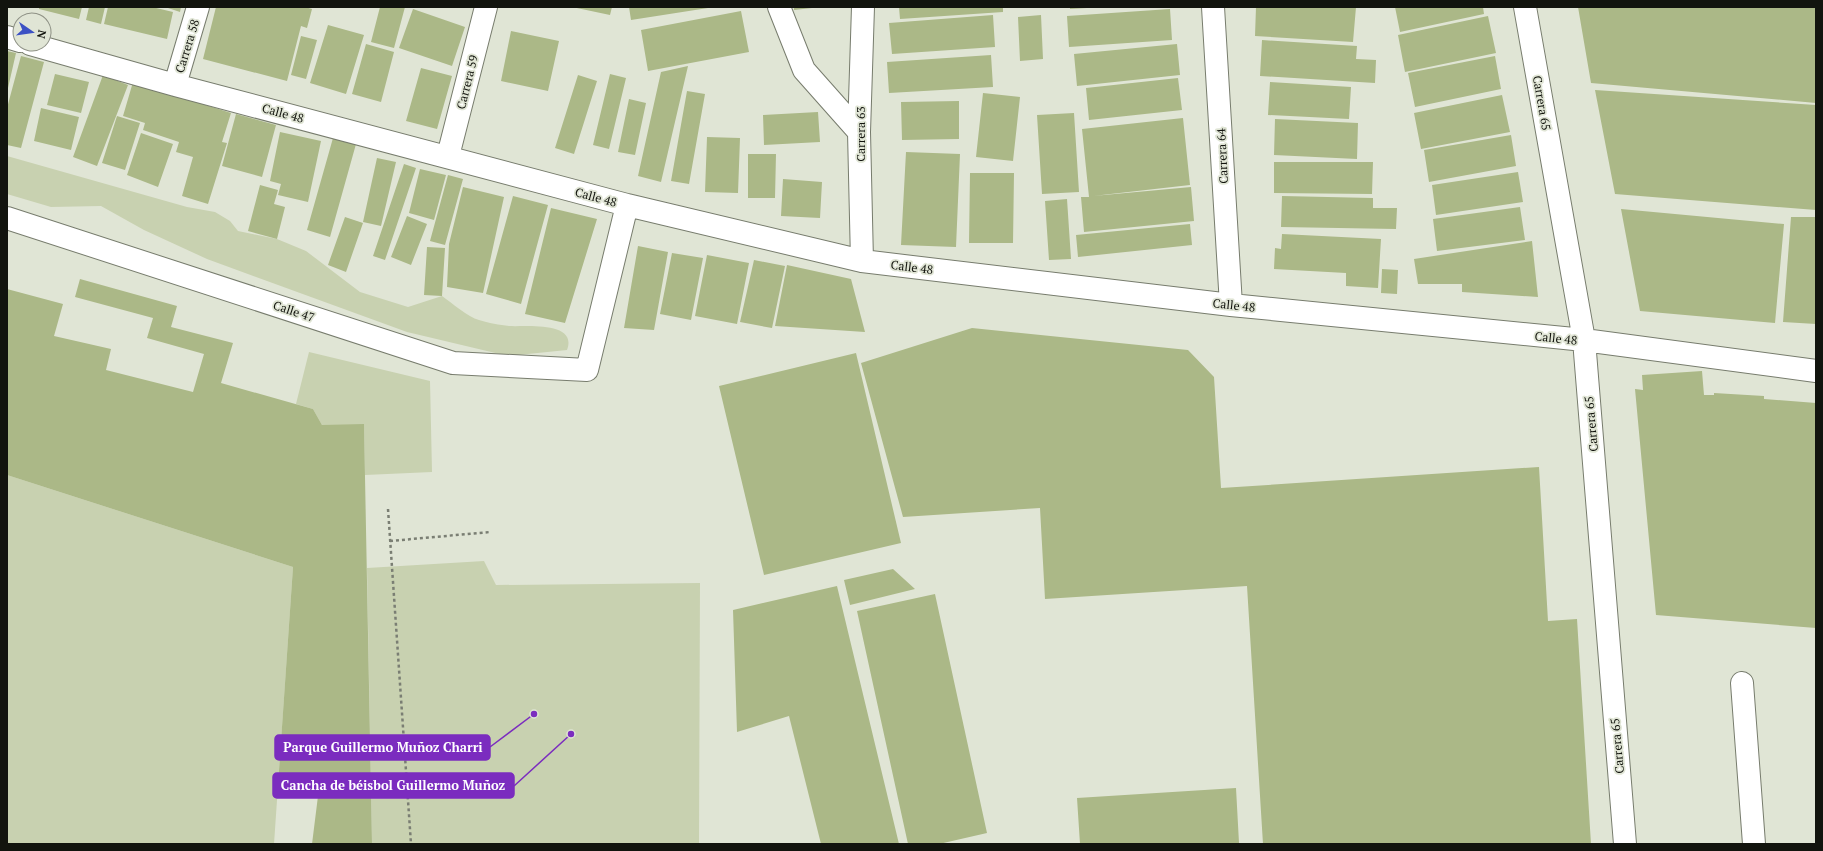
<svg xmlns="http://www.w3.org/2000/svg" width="1823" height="851" font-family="'PT Serif',serif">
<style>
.green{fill:#c8d1b0}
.building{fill:#abb887}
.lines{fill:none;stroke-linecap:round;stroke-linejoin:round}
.minor-casing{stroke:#777c6d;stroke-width:24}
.path{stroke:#7a7e73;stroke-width:2.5;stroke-dasharray:3 3;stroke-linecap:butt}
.minor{stroke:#fff;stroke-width:22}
.labels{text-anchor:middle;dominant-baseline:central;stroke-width:3.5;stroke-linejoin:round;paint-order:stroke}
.street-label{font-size:12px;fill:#12140e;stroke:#e0e5d5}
.leader{fill:none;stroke:#7b2cbf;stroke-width:1.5}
.callout-dot{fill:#7b2cbf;stroke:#e0e5d5;stroke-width:1.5}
.callout{fill:#7b2cbf;stroke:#7b2cbf;stroke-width:1.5}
.callout-label{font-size:13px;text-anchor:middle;font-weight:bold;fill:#fff}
</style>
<rect width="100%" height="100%" fill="#e0e5d5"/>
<path class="green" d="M 7,156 L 187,207 L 215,212 L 230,221 L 238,231 L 277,239 L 306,251 L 360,292 L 408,307 L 442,296 C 452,303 468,317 479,320 C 488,323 500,325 509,326 C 525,327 578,321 567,350 L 508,356 L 407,332 L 207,259 L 144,230 L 101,206 L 51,207 L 7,194 Z
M 309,352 L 430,381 L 432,472 L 365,475 L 364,425 L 322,425 L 313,409 L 296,404 Z
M 7,475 L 293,567 L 274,844 L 7,844 Z
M 484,561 L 496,585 L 700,583 L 699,844 L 372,844 L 367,568 Z"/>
<path class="building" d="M 39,7 L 82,7 L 79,19 L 39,9 Z
M 89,7 L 105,7 L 101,24 L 86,20 Z
M 108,7 L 152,7 L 173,12 L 167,39 L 104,24 Z
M 165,7 L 181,7 L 180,12 Z
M 216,7 L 267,7 L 274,8 L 274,7 L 305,7 L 312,9 L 307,28 L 301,26 L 287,81 L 203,59 Z
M 380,7 L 405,7 L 394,48 L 371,42 Z
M 572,7 L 612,7 L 610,15 Z
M 629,7 L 708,7 L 708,8 L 631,20 Z
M 794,7 L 812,7 L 812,8 L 794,10 Z
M 899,7 L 1003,7 L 1003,12 L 900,19 Z
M 1070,7 L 1087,7 L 1087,8 L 1070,9 Z
M 1256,7 L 1356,7 L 1353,42 L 1255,36 Z
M 1395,7 L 1483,7 L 1484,14 L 1400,32 Z
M 1578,7 L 1816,7 L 1816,103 L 1591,83 Z
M 413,9 L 465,27 L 452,66 L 399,48 Z
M 1170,9 L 1172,40 L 1069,47 L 1067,16 Z
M 741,11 L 749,52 L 648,71 L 641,30 Z
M 993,15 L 995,47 L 892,54 L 889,23 Z
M 1041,15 L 1043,59 L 1020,61 L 1018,17 Z
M 1488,16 L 1496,53 L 1405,72 L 1398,35 Z
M 328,25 L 364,35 L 346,94 L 310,83 Z
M 511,31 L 559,41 L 548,91 L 501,81 Z
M 301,36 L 317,40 L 306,79 L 291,75 Z
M 1262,40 L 1357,46 L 1356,59 L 1376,60 L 1375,83 L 1260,76 Z
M 366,44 L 394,52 L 381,102 L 352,94 Z
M 1177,44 L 1180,75 L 1077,86 L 1074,54 Z
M 7,51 L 16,53 L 8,88 L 7,88 Z
M 991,55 L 993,87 L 889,93 L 887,62 Z
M 21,56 L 44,62 L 21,148 L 7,145 L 7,108 Z
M 1495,56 L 1501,89 L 1415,107 L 1408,73 Z
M 688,66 L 661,182 L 638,176 L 661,72 Z
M 421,68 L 452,76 L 437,129 L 406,121 Z
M 55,74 L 89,82 L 81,113 L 47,105 Z
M 610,74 L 626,78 L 609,149 L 593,145 Z
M 103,75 L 128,85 L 97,166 L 73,157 Z
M 578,75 L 597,81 L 574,154 L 555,148 Z
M 1178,78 L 1182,110 L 1089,120 L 1086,88 Z
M 133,82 L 231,113 L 222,142 L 227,143 L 208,204 L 182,196 L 193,157 L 176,152 L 179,142 L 143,130 L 145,123 L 123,116 Z
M 1270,82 L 1351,87 L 1349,119 L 1268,115 Z
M 1595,90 L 1816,105 L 1816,210 L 1615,194 Z
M 687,91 L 705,94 L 689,184 L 671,181 Z
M 983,93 L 1020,97 L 1013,161 L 976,157 Z
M 1502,95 L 1510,132 L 1421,149 L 1414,113 Z
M 629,99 L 646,103 L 635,155 L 618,152 Z
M 959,101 L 959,139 L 902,140 L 901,102 Z
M 41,108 L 79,117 L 71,150 L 34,141 Z
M 818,112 L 820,142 L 764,145 L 763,115 Z
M 1074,113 L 1079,192 L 1042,194 L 1037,115 Z
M 236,114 L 276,125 L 262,177 L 222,166 Z
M 117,116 L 140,123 L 125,170 L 102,163 Z
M 1183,118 L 1190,185 L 1093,196 L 1191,187 L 1194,221 L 1084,232 L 1081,197 L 1089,197 L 1082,129 Z
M 1275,119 L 1358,123 L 1357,159 L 1274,155 Z
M 280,132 L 321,141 L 308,202 L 278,195 L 281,184 L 270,181 Z
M 141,133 L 173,144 L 158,187 L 127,175 Z
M 1511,135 L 1516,166 L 1429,182 L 1424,150 Z
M 707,137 L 740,138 L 738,193 L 705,192 Z
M 333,138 L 356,144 L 330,237 L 307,230 Z
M 906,152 L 960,154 L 956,247 L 901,245 Z
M 748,154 L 776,154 L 775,198 L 748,198 Z
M 377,158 L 396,162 L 381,226 L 363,222 Z
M 1274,162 L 1373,162 L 1372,194 L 1274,193 Z
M 404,164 L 416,168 L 385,260 L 373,256 Z
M 420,169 L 446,175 L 434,220 L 409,213 Z
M 1518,172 L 1523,202 L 1436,215 L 1432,185 Z
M 970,173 L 1014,173 L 1013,243 L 969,243 Z
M 448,175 L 463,179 L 445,245 L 430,241 Z
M 783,179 L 822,182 L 820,218 L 781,216 Z
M 260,185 L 278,190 L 274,204 L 285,207 L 277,239 L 248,231 Z
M 463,187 L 504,197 L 483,293 L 447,287 L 449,244 Z
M 513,196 L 548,205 L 521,304 L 486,294 Z
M 1282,196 L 1373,198 L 1373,208 L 1397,208 L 1396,229 L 1281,227 Z
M 1067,199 L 1071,259 L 1049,260 L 1045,201 Z
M 1520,207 L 1525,240 L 1437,251 L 1433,219 Z
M 551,208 L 597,219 L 565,323 L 525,314 Z
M 1621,209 L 1784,224 L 1775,323 L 1640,311 Z
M 407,216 L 427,224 L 411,265 L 391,257 Z
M 345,217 L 363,223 L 346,272 L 328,265 Z
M 1791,217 L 1816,217 L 1816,324 L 1783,322 Z
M 1190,224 L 1192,245 L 1078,257 L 1076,235 Z
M 1282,234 L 1381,239 L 1378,288 L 1346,286 L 1346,273 L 1274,269 L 1275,248 L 1281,249 Z
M 1532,241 L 1538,297 L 1462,292 L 1462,284 L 1418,284 L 1414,259 Z
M 638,246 L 668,252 L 654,330 L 624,328 Z
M 427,247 L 445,248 L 442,296 L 424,295 Z
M 672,253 L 703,258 L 691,320 L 660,314 Z
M 707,255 L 749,263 L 737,324 L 695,316 Z
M 754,260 L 785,266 L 772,328 L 740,322 Z
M 787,265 L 851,279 L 865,332 L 775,326 Z
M 1382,269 L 1398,270 L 1397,294 L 1381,293 Z
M 80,279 L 177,306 L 171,327 L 233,343 L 221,383 L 313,409 L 322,425 L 364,424 L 372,844 L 312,844 L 319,788 L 278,785 L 293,567 L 7,475 L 7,289 L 63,304 L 54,336 L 111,349 L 106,370 L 193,392 L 204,354 L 147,338 L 153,318 L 75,297 Z
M 972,328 L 1188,350 L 1214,377 L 1221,488 L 1539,467 L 1548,621 L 1577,619 L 1591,844 L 1263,844 L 1247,586 L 1045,599 L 1040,508 L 903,517 L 861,363 Z
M 856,353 L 901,543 L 764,575 L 719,386 Z
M 1702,371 L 1704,395 L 1714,395 L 1714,393 L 1764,396 L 1764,399 L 1816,403 L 1816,628 L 1656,615 L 1635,389 L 1643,390 L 1642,375 Z
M 893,569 L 915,589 L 850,605 L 844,580 Z
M 837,586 L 899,844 L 821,844 L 789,716 L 737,732 L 733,610 Z
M 935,594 L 987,833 L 939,844 L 908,844 L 857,611 Z
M 1236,788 L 1239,843 L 1080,844 L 1077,798 Z"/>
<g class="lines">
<defs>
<path id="minor" d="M 779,7 L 804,70 L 859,132
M 1213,7 L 1231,305
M 1525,7 L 1584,340 L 1625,844
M 7,37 L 20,41
M 30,44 L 175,85 L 627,205 L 862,261 L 1231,305 L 1584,340 L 1816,371
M 175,85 L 198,7
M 448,156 L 486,7
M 7,218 L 453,363 L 587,370 L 627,205
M 862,261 L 859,132 L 863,7
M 1742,683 L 1754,844"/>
</defs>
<use href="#minor" class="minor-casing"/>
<path class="path" d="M 388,509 L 411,844
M 390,541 L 490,532"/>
<use href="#minor" class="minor"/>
</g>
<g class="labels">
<g class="street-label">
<text transform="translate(187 46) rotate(-73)">Carrera 58</text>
<text transform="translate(467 82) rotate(-76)">Carrera 59</text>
<text transform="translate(1542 103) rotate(80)">Carrera 65</text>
<text transform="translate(283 113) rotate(15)">Calle 48</text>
<text transform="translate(860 134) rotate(-90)">Carrera 63</text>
<text transform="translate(1222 156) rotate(-93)">Carrera 64</text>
<text transform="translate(596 197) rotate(15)">Calle 48</text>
<text transform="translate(912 267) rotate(7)">Calle 48</text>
<text transform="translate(1234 305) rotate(6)">Calle 48</text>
<text transform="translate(294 311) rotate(18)">Calle 47</text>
<text transform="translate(1556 338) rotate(6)">Calle 48</text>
<text transform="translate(1591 424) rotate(-95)">Carrera 65</text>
<text transform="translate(1617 746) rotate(-95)">Carrera 65</text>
</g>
</g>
<path class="leader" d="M534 714L490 747M571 734L514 786"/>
<g class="callout-dot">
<circle cx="534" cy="714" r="4"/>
<circle cx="571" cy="734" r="4"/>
</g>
<g class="callout">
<rect x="275" y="735" width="215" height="25" rx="4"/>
<rect x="273" y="773" width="241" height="25" rx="4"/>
</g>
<g class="callout-label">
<text x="383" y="752">Parque Guillermo Muñoz Charri</text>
<text x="393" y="790">Cancha de béisbol Guillermo Muñoz</text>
</g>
<rect width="1823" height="851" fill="none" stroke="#12140e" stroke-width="16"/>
<g transform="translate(32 32) rotate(103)"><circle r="19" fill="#e0e5d5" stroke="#8e9185"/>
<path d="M0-3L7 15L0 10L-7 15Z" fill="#3c51c4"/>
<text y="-6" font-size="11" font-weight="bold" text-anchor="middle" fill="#12140e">N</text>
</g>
</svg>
